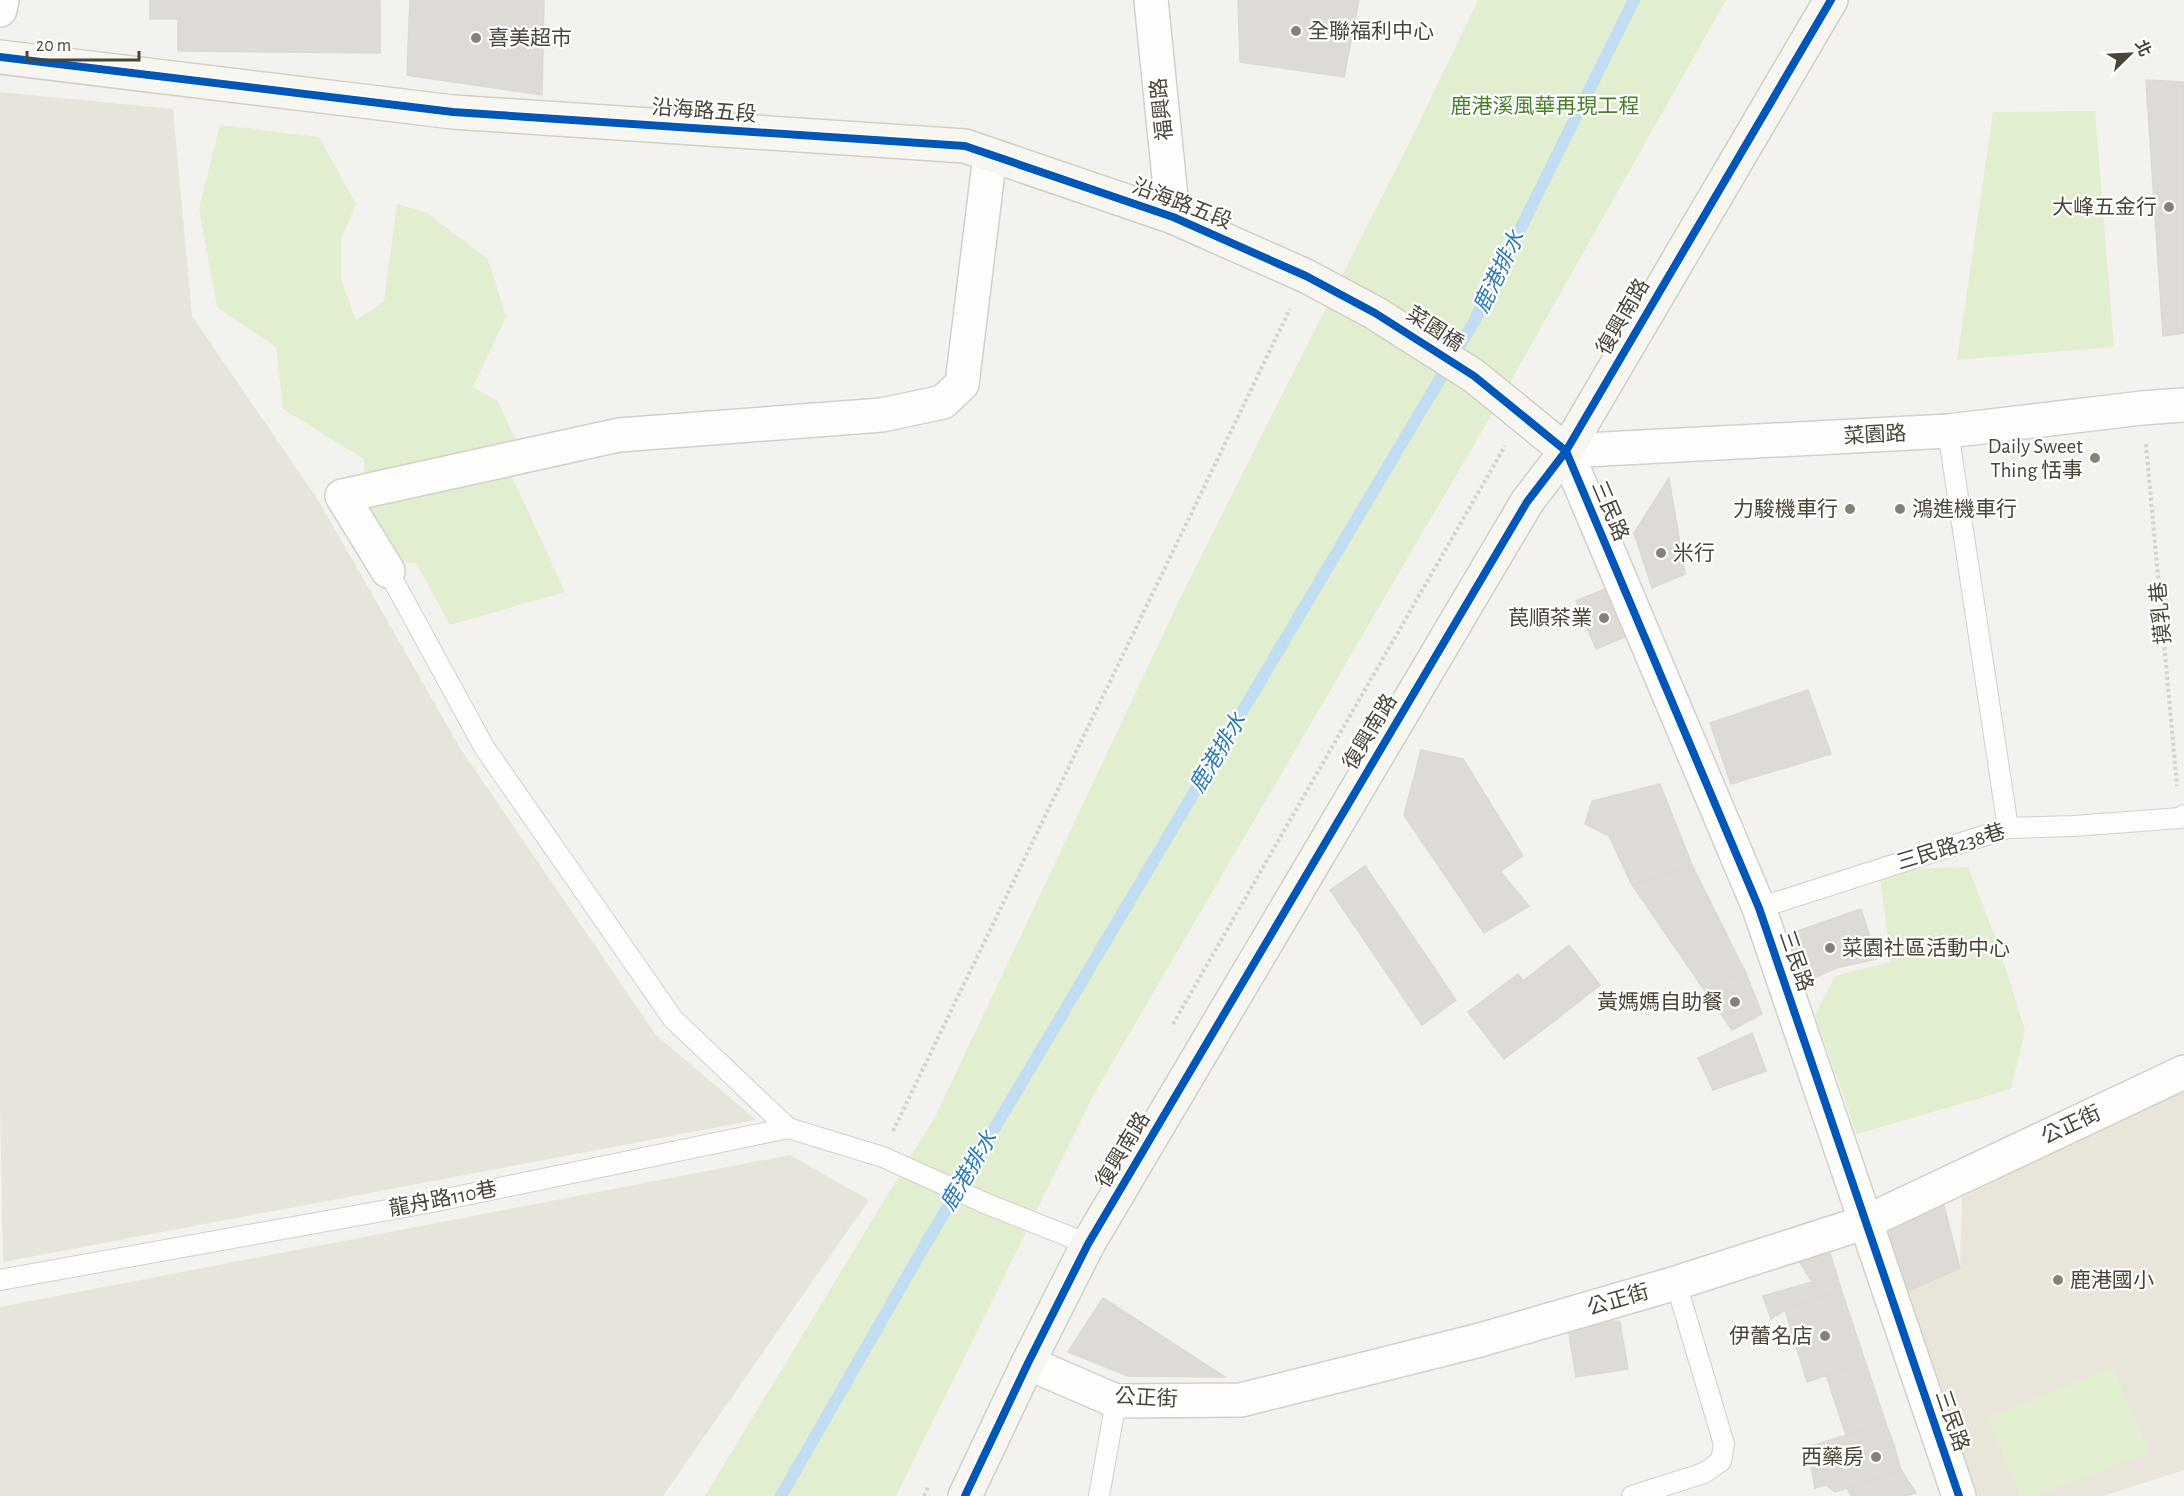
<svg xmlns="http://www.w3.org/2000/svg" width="2184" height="1496" font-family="'Alegreya Sans','Noto Sans TC',sans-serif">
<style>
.residential{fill:#e7e4dc}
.education{fill:#eae5da}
.green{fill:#e1eecf}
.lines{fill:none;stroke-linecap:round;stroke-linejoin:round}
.stream{stroke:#c0ddf1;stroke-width:12}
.building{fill:#dedbd6;stroke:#dcd9d4;stroke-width:1.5}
.lane-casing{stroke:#d2d0cb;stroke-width:22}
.street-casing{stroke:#d2d0cb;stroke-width:36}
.secondary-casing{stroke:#d3cfc5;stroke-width:36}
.path{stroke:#d3d2cc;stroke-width:4;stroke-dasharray:3 3;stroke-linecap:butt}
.lane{stroke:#fdfdfc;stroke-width:20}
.street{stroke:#fdfdfc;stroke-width:33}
.secondary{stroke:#f7f6f1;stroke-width:33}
.cycleway-casing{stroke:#fff;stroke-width:11}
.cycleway{stroke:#0057b8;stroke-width:8}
.poi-dot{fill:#868178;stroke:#fff;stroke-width:2}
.labels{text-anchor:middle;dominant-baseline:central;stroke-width:4.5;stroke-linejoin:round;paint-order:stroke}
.poi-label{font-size:21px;fill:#4b4439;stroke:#fff;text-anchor:end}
.park-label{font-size:21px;fill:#4a7f2a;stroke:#fff}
.street-label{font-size:21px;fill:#4b4439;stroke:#fff}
.water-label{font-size:22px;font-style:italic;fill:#2e7ab2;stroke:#fff}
</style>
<rect width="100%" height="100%" fill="#f4f2ee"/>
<path class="residential" d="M 0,92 L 173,109 L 192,316 L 320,503 L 460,748 L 656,1035 L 756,1120 L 3,1262 L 0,1102 Z
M 790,1155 L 869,1200 L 663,1496 L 0,1496 L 0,1307 Z"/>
<path class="education" d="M 2184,1087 L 2184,1470 L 2103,1496 L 1976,1496 L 1904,1293 L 1960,1268 L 1962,1198 Z"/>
<path class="green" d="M 1478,0 L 1726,0 L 1496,407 L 1094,1094 L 896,1496 L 705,1496 L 936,1115 L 1186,586 L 1416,129 Z
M 2095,111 L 2114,347 L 1957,360 L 1993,112 Z
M 220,125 L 319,137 L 356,204 L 341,239 L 341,280 L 356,320 L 384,302 L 397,204 L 427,213 L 488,259 L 506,317 L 473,387 L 498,401 L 527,466 L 510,472 L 565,592 L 450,625 L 416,563 L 365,559 L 364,459 L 283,409 L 276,347 L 217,307 L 199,209 Z
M 1968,867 L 1997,942 L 2025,1030 L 2011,1089 L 1857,1134 L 1815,1015 L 1835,976 L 1891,962 L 1879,870 Z
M 2113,1367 L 2149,1452 L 2037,1496 L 2020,1496 L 1988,1418 Z"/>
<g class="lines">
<path class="stream" d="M 781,1496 L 921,1252 L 1475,320 L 1634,0"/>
</g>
<path class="building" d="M 150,0 L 380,0 L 380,53 L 178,51 L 178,19 L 150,19 Z
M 410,0 L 544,0 L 542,95 L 407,75 Z
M 1238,0 L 1359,0 L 1344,77 L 1240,62 Z
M 2146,80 L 2184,82 L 2184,333 L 2163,336 Z
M 1669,478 L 1685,574 L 1652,588 L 1634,533 Z
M 1612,586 L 1632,634 L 1596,649 L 1576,601 Z
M 1808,690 L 1831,754 L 1731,784 L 1710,723 Z
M 1421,750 L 1463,759 L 1523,856 L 1500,871 L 1529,906 L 1484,933 L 1404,815 Z
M 1660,784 L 1692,865 L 1632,885 L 1609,836 L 1585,824 L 1592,801 Z
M 1692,865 L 1745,971 L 1705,991 L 1632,885 Z
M 1365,866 L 1456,1000 L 1422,1025 L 1330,890 Z
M 1861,909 L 1877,959 L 1836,968 L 1801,984 L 1780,937 Z
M 1569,945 L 1600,985 L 1554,1021 L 1523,981 Z
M 1745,971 L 1762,1014 L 1732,1030 L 1705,991 Z
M 1518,974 L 1554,1021 L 1504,1059 L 1468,1012 Z
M 1752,1033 L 1766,1071 L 1713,1090 L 1698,1058 Z
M 1939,1187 L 1960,1268 L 1904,1293 L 1878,1216 Z
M 1825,1236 L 1841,1289 L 1785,1310 L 1771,1319 L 1763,1296 L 1812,1282 L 1794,1253 Z
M 1841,1289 L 1865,1361 L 1807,1382 L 1785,1310 Z
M 1103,1298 L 1225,1377 L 1128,1376 L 1068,1352 Z
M 1566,1315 L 1620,1322 L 1628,1369 L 1576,1377 Z
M 1865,1361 L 1886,1424 L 1846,1435 L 1826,1375 Z
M 1886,1424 L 1894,1445 L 1812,1471 L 1803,1448 Z
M 1894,1445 L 1901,1470 L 1835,1492 L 1826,1485 L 1815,1488 L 1812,1471 Z
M 1901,1470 L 1916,1493 L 1904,1496 L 1851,1496 L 1847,1488 Z"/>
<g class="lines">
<defs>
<path id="lane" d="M 1948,431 L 2008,828
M 388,571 L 484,747 L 673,1019 L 788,1128
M 1759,908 L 2008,828 L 2074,826 L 2180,818 L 2184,815
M 0,1280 L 432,1202 L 788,1128 L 883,1157 L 987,1204 L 1088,1244
M 1099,1496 L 1116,1401
M 1632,1496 L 1704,1473 L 1721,1461 L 1724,1444 L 1676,1283"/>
<path id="street" d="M 1151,0 L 1173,217
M 0,10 L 2,0
M 388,571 L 342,496 L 619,435 L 882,415 L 943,402 L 962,384 L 990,155
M 1028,1363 L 1116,1401 L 1241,1400 L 1480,1340 L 1676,1283 L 1866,1222 L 2184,1072
M 1959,1496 L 1759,908 L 1566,451 L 1948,431 L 2142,408 L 2184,405"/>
<path id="secondary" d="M 0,57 L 453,112 L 965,146 L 1173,217 L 1306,276 L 1375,313 L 1474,376 L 1566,451
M 965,1496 L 1028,1363 L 1088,1244 L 1527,502 L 1566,451 L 1831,0"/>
</defs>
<use href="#lane" class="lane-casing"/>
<use href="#street" class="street-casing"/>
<use href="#secondary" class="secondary-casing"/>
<path class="path" d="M 2146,444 L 2177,786
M 1173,1024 L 1505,446
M 893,1131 L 1290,309
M 924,1496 L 928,1487"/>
<use href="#lane" class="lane"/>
<use href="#street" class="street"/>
<use href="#secondary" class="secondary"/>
<defs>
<path id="cycleway" d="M 0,57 L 453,112 L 965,146 L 1173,217 L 1306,276 L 1375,313 L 1474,376 L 1566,451 L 1759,908 L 1959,1496
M 965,1496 L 1028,1363 L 1088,1244 L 1527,502 L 1566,451 L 1831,0"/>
</defs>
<use href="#cycleway" class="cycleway-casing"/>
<use href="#cycleway" class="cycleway"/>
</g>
<g class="poi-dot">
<circle cx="1296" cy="31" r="6"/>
<circle cx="476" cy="38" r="6"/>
<circle cx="2169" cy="207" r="6"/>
<circle cx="2095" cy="458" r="6"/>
<circle cx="1850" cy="509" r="6"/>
<circle cx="1900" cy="509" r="6"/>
<circle cx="1661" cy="553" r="6"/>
<circle cx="1604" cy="618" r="6"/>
<circle cx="1830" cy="948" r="6"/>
<circle cx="1735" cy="1002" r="6"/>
<circle cx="2058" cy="1280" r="6"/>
<circle cx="1825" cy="1336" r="6"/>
<circle cx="1876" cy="1457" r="6"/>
</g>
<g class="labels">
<g class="poi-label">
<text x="1308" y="31" text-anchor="start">全聯福利中心</text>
<text x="488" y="38" text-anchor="start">喜美超市</text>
<text x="2157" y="207">大峰五金行</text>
<text x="2083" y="446">Daily Sweet<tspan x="2083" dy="24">Thing 恬事</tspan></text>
<text x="1838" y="509">力駿機車行</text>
<text x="1912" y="509" text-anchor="start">鴻進機車行</text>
<text x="1673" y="553" text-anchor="start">米行</text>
<text x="1592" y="618">苠順茶業</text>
<text x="1842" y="948" text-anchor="start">菜園社區活動中心</text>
<text x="1723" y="1002">黃媽媽自助餐</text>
<text x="2070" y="1280" text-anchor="start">鹿港國小</text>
<text x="1813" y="1336">伊蕾名店</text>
<text x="1864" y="1457">西藥房</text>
</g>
<g class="park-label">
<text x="1545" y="106">鹿港溪風華再現工程</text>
</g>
<g class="street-label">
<text transform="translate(1162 109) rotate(-96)">福興路</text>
<text transform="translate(704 111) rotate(4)">沿海路五段</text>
<text transform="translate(1182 204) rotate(21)">沿海路五段</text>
<text transform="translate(1623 317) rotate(-60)">復興南路</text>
<text transform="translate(1435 329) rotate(33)">菜園橋</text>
<text transform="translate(1875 435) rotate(-3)">菜園路</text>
<text transform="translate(1610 511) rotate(67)">三民路</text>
<text transform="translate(2161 613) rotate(-95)">摸乳巷</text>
<text transform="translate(1370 732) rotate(-59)">復興南路</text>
<text transform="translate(1951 847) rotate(-17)">三民路238巷</text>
<text transform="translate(1796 961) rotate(71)">三民路</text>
<text transform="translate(2071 1125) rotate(-25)">公正街</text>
<text transform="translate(1123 1150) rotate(-59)">復興南路</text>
<text transform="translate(443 1199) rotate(-11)">龍舟路110巷</text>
<text transform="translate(1618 1300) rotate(-16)">公正街</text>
<text transform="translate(1146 1398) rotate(3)">公正街</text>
<text transform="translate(1952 1421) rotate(71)">三民路</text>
</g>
<g class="water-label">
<text transform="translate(1499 272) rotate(-64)">鹿港排水</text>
<text transform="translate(1218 753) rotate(-59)">鹿港排水</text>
<text transform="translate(969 1171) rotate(-59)">鹿港排水</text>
</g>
</g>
<g transform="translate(2130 54) rotate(66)" stroke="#ffffff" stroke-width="4.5" paint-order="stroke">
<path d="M0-4.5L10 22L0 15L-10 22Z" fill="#4b4439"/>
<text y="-9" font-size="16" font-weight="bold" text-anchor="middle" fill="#4b4439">北</text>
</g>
<path d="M27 51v9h112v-9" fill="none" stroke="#4b4439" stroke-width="3"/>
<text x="36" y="51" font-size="18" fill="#4b4439" stroke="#ffffff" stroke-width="4.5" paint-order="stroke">20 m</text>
</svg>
